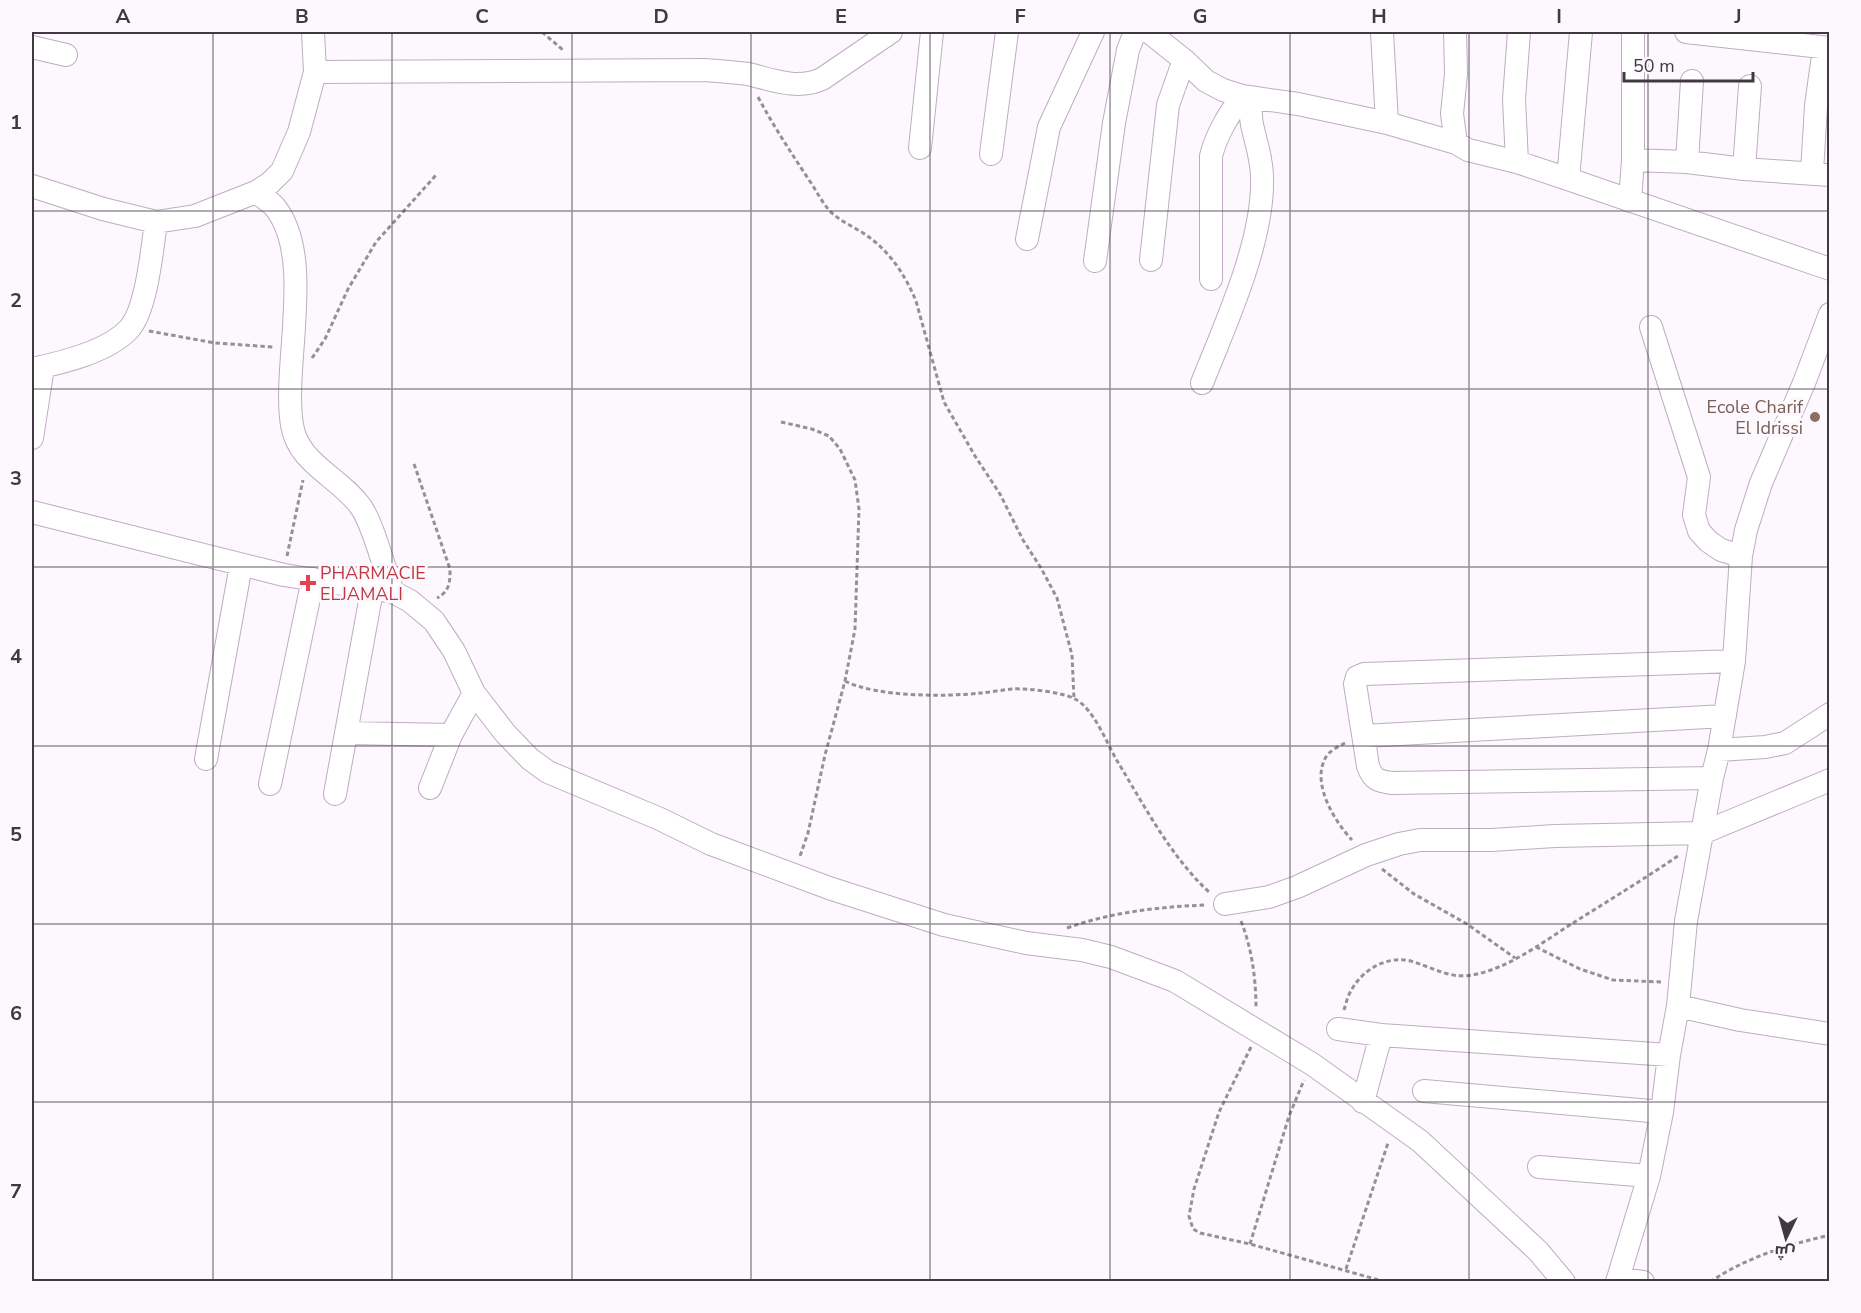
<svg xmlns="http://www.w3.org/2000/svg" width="1861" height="1313" font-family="'Nunito Sans',Cairo,sans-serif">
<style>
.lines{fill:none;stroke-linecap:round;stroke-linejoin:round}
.minor-casing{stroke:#beadc1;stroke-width:24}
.path{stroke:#959096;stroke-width:3;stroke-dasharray:4.5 3;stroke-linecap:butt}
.minor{stroke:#fff;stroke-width:22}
.grid{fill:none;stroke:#403941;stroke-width:1.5;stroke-opacity:0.55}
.education-dot{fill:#8d6e63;stroke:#fcf8fd;stroke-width:2}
.health-dot{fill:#e0444e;stroke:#fcf8fd;stroke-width:2}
.labels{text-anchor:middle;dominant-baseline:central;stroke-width:6;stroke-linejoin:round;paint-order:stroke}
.education-label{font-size:18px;fill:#785e54;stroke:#fcf8fd;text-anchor:end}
.health-label{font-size:18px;fill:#be3a42;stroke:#fcf8fd;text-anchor:start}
.neatline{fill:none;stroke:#403941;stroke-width:2}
.grid-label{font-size:20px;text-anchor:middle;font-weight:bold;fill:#403941}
</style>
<rect width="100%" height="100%" fill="#fcf8fd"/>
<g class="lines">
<defs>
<path id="minor" d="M 1149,32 L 1184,60 L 1206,81 L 1223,90 L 1242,96 L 1298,104 L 1387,123 L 1456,143 L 1468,150 L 1517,162 L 1568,179 L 1830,269
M 1382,32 L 1387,123
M 1455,32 L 1456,74 L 1452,114 L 1456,143
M 1686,32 L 1830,48
M 32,47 L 66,55
M 315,72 L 705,70 C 719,71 734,72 748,74 C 773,80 797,90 822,79 L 891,32
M 920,148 L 932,32
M 991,154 L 1007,32
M 1633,160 L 1687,162 L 1744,169 L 1830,175
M 1517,162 L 1514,99 L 1519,32
M 1687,162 L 1692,81
M 1744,169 L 1750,86
M 1812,172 L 1816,106 L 1824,48
M 1568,179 L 1581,32
M 32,186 L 103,209 L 156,222 L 195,216 L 256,192 L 270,183 L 282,171 L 299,132 L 315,72 L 313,32
M 256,192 C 261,196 269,201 274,206 C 316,256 282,364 292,425 C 298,464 340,477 361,507 C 374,526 384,569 393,592
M 1630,201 L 1633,160 L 1633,32
M 1027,239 L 1049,127 L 1093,32
M 1151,260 L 1168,105 L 1184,60
M 1095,261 L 1114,123 L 1128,50 L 1135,32
M 1211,279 L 1211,156 C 1217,133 1228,116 1242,96
M 1651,327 L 1699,477 L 1694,515 L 1699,531 L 1708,541 L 1721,550 L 1741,556
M 32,369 C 61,363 108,352 129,329 C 147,309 152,249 156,222
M 1202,383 C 1225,325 1264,241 1262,178 C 1262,160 1257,146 1253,129 C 1250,119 1251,108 1250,97
M 32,438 L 43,367
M 32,512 L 284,575 L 393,592 L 410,601 L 434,621 L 454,651 L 474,693 L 505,733 L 530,759 L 548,772 L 660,819 L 711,844 L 829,888 L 944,925 L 1026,943 L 1082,950 L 1111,957 L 1175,981 L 1312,1064 L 1420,1141 L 1538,1251 L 1564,1282
M 346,733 L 451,735
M 1364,736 L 1725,716
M 1719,750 L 1765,747 L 1785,743 L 1830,714
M 206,759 L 241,565
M 1712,778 L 1392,783 C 1378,781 1373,780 1368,766 L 1355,684 L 1357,677 L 1364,674 L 1734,661
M 270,784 L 313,579
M 430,788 L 451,735 L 474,693
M 335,794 L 372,590
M 1225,904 L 1269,897 L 1297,887 L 1366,855 L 1399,844 L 1420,840 L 1492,840 L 1555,836 L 1702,833 L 1830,780
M 1678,1006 L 1740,1020 L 1830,1034
M 1338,1029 L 1381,1035 L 1363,1102
M 1381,1035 L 1669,1055
M 1424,1091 L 1662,1112
M 1539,1167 L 1649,1176
M 1618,1279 L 1643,1282
M 1617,1282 L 1649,1176 L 1662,1112 L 1669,1055 L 1678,1006 L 1686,921 L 1712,778 L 1719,750 L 1734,661 L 1741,556 L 1746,530 L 1761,483 L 1804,383 L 1830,314"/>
</defs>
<use href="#minor" class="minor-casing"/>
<path class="path" d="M 542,32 L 563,50
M 758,97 C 774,127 792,154 811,183 C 817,192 822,202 829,210 C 839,221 851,225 863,233 C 888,249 905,274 916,301 L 944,402 L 975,456 L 1000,494 L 1023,540 L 1041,568 L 1057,598 L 1072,655 L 1074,699
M 149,331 L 215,343 L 273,347
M 312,358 L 325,339 L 348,289 L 376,242 L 437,174
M 781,422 L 812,429 L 829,436 L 840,449 L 855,480 L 859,509 L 855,629 L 845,681 L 825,755 L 808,833 L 800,856
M 414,464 L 450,569 C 450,582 450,591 437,598
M 287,556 L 303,480
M 845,681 C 876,697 945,697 981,693 C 991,692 1002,690 1012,689 C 1027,688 1062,692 1075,699 C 1093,708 1106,741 1116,759 C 1144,805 1170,856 1210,893
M 1345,743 C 1337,747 1327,752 1324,761 C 1313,786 1335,822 1352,840
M 1382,869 L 1414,894 L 1467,924 L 1515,958
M 1241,921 C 1252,949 1256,979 1256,1009
M 1067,928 C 1112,912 1158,907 1205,905
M 1536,947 L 1580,969 L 1613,980 L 1661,982
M 1344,1010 C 1346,1003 1348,995 1352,989 C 1364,968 1390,954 1414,962 C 1433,968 1451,979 1472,975 C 1508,969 1543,942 1573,923 C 1608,901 1644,879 1678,856
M 1251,1047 L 1219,1112 L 1194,1189 L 1189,1216 L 1193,1229 L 1200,1233 L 1250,1244 L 1386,1282
M 1250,1244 L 1289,1116 L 1304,1080
M 1346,1269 L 1388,1143
M 1710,1282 C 1747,1257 1787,1245 1830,1235"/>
<use href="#minor" class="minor"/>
</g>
<path class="grid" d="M 213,32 L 213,1282M 392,32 L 392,1282M 572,32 L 572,1282M 751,32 L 751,1282M 930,32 L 930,1282M 1110,32 L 1110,1282M 1290,32 L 1290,1282M 1469,32 L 1469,1282M 1648,32 L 1648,1282M 32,211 L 1830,211M 32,389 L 1830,389M 32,567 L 1830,567M 32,746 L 1830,746M 32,924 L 1830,924M 32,1102 L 1830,1102"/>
<circle class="education-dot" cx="1815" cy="417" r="6"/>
<path class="health-dot" d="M305 574h6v6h6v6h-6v6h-6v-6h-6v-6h6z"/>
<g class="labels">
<g class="education-label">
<text x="1803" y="407">Ecole Charif<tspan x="1803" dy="21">El Idrissi</tspan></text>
</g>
<g class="health-label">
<text x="320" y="573">PHARMACIE<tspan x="320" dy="21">ELJAMALI</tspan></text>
</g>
</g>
<rect width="1861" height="1313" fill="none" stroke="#fcf8fd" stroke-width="66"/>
<g transform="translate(1786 1238) rotate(185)" stroke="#fcf8fd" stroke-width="4.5" paint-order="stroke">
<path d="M0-4.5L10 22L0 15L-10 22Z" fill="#403941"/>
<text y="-9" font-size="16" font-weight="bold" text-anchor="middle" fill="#403941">ش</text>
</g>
<path d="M1624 72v9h129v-9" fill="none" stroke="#403941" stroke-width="3"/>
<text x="1633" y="72" font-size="18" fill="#403941" stroke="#fcf8fd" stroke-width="4.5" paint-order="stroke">50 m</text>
<rect x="33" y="33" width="1795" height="1247" class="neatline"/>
<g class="grid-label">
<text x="123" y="23">A</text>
<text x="302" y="23">B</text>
<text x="482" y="23">C</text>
<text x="661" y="23">D</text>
<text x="841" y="23">E</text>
<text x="1020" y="23">F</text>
<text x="1200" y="23">G</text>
<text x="1379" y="23">H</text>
<text x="1559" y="23">I</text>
<text x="1738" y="23">J</text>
<text x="16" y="129">1</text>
<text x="16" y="307">2</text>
<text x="16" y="485">3</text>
<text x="16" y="663">4</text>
<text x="16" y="841">5</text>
<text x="16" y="1020">6</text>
<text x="16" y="1198">7</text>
</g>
</svg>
